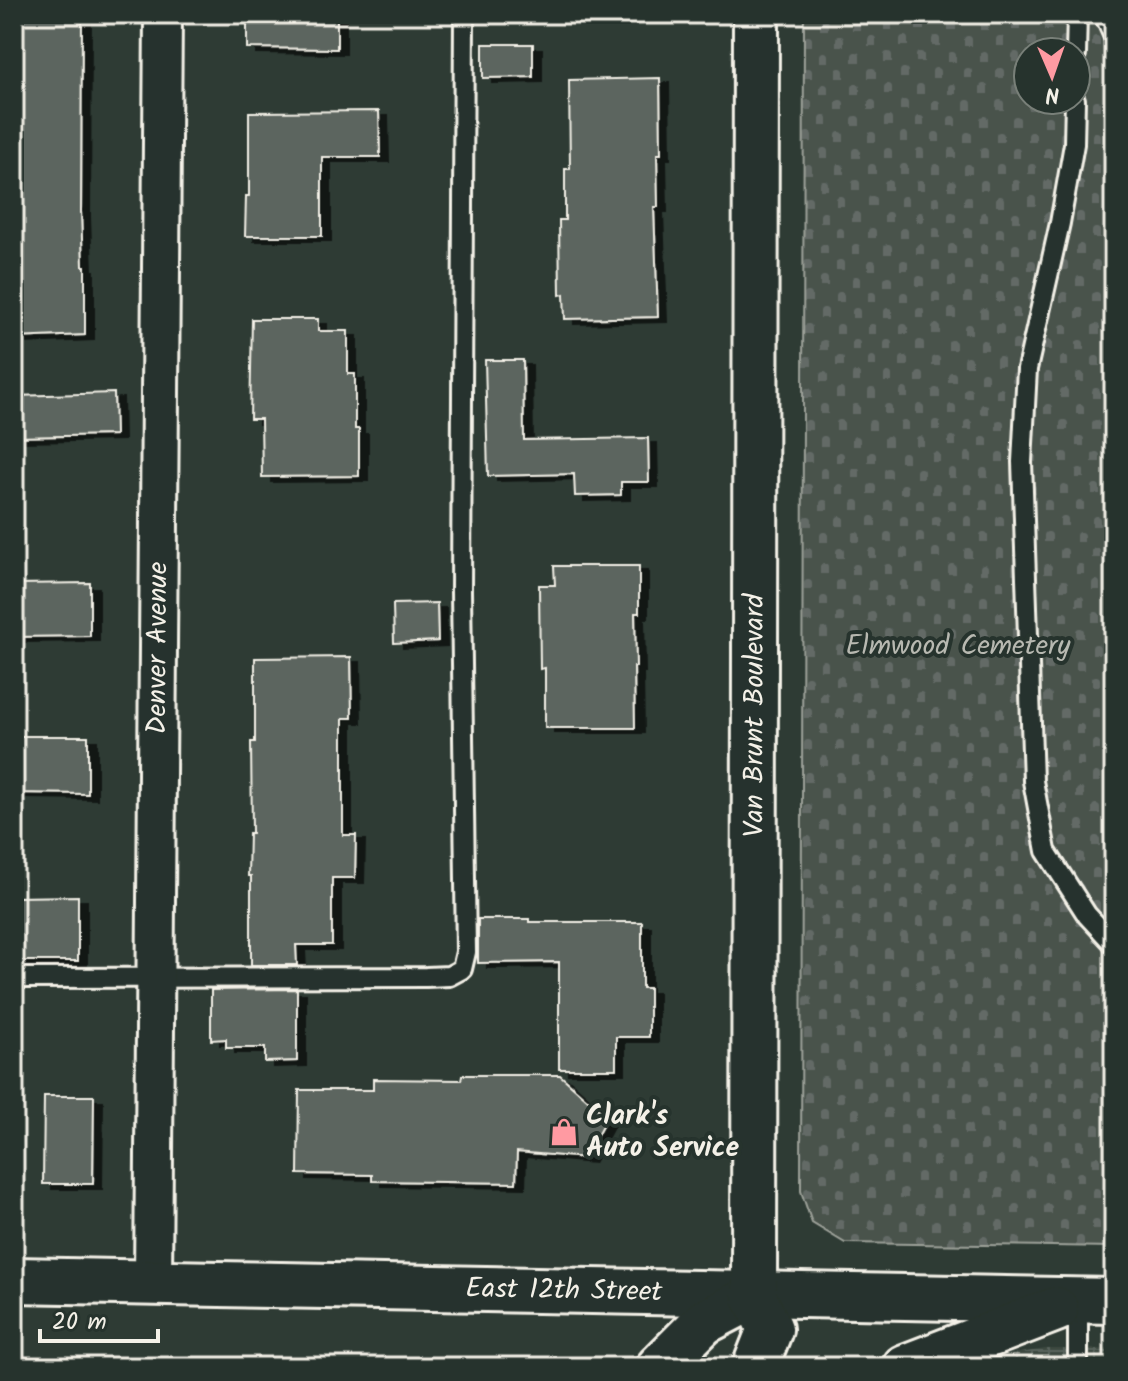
<svg xmlns="http://www.w3.org/2000/svg" width="1128" height="1381" font-family="Kalam,sans-serif">
<style>
.industrial{fill:url(#industrial-grid)}
.cemetery{fill:url(#cemetery-stones);stroke:#9ea29a;stroke-width:2;fill-rule:evenodd}
.building{fill:#5c655e;stroke:#f4f1e8;stroke-width:2;filter:url(#shadow)}
.lines{fill:none;stroke-linecap:round;stroke-linejoin:round}
.lane-casing{stroke:#f4f1e8;stroke-width:24}
.street-casing{stroke:#f4f1e8;stroke-width:42}
.secondary-casing{stroke:#f4f1e8;stroke-width:50}
.lane{stroke:#26332d;stroke-width:18}
.street{stroke:#26332d;stroke-width:36}
.secondary{stroke:#26332d;stroke-width:44}
.labels{text-anchor:middle;dominant-baseline:central;stroke-width:8;stroke-linejoin:round;paint-order:stroke}
.park-label{font-size:28px;fill:#b8b9b1;stroke:#26332d}
.street-label{font-size:28px;fill:#f4f1e8;stroke:#26332d}
.poi-label{font-size:28px;font-weight:bold;fill:#f4f1e8;stroke:#26332d;text-anchor:start}
</style>
<defs>
<pattern id="industrial-grid" width="8" height="8" patternUnits="userSpaceOnUse" patternTransform="scale(2)"><rect width="8" height="8" fill="#3c4841"/><path d="M0 4h8M4 0v8" fill="none" stroke="#59635c"/></pattern>
<pattern id="cemetery-stones" width="16" height="16" patternUnits="userSpaceOnUse" patternTransform="scale(2)"><rect width="16" height="16" fill="#48524c"/><path d="M2 7V4a2 2 0 0 1 4 0v3zM10 15v-3a2 2 0 0 1 4 0v3z" fill="#636b66"/></pattern>
<filter id="shadow"><feDropShadow dx="9" dy="5" stdDeviation="0" flood-color="#0009"/></filter>
</defs>
<rect width="100%" height="100%" fill="#2e3b34"/>
<filter id="ink" filterUnits="userSpaceOnUse"><feTurbulence type="fractalNoise" baseFrequency=".0125" numOctaves="2"/><feDisplacementMap in="SourceGraphic" scale="16" xChannelSelector="R" yChannelSelector="G"/><feConvolveMatrix kernelMatrix="1 2 1 2 8 2 1 2 1" color-interpolation-filters="sRGB"/></filter>
<g filter="url(#ink)">
<path class="industrial" d="M 1045,1349 L 1114,1349 L 1114,1367 L 955,1367 L 988,1358 Z"/>
<path class="cemetery" d="M 804,14 L 1114,14 L 1114,1247 L 845,1243 L 812,1223 L 801,1191 ZM 1028,52 L 1076,52 L 1076,100 L 1028,100 Z"/>
<path class="building" d="M 14,14 L 82,14 L 81,212 L 83,266 L 85,266 L 85,335 L 14,338 Z
M 247,14 L 337,14 L 337,49 L 247,48 Z
M 483,44 L 533,44 L 533,77 L 483,78 Z
M 660,78 L 661,154 L 657,154 L 658,207 L 654,207 L 658,317 L 565,319 L 564,294 L 560,295 L 559,220 L 565,220 L 565,169 L 570,169 L 569,80 Z
M 379,111 L 380,157 L 322,157 L 322,236 L 245,236 L 246,196 L 249,196 L 249,112 Z
M 252,319 L 318,319 L 318,331 L 348,331 L 348,374 L 355,374 L 355,429 L 359,429 L 359,476 L 262,477 L 261,419 L 250,419 Z
M 485,360 L 523,360 L 524,440 L 648,438 L 649,482 L 621,482 L 621,495 L 575,496 L 574,474 L 488,476 Z
M 114,393 L 115,435 L 14,437 L 14,396 Z
M 554,566 L 639,566 L 639,613 L 635,613 L 636,667 L 634,667 L 635,728 L 545,728 L 545,668 L 540,669 L 539,585 L 555,585 Z
M 90,583 L 90,636 L 14,637 L 14,584 Z
M 437,603 L 438,641 L 394,643 L 393,604 Z
M 351,657 L 352,718 L 343,718 L 343,835 L 356,835 L 355,878 L 332,878 L 332,945 L 296,945 L 297,965 L 251,965 L 251,876 L 248,876 L 249,833 L 252,833 L 251,742 L 255,742 L 255,658 Z
M 14,736 L 88,736 L 88,794 L 14,793 Z
M 78,896 L 78,961 L 14,961 L 14,897 Z
M 478,919 L 529,919 L 529,922 L 642,922 L 642,988 L 649,988 L 649,1037 L 616,1037 L 616,1069 L 559,1069 L 559,962 L 478,963 Z
M 297,989 L 297,1061 L 265,1062 L 265,1048 L 226,1048 L 226,1039 L 211,1040 L 211,990 Z
M 462,1075 L 560,1075 L 607,1117 L 585,1158 L 517,1152 L 516,1183 L 372,1181 L 372,1175 L 298,1174 L 299,1090 L 373,1090 L 373,1079 L 461,1080 Z
M 44,1096 L 94,1096 L 93,1184 L 43,1184 Z"/>
<g class="lines">
<defs>
<path id="lane" d="M 1104,14 L 1114,37
M 1076,54 L 1077,14
M 1075,100 L 1074,144 L 1060,223 L 1027,369 L 1022,462 L 1033,781 L 1046,851 L 1087,915 L 1114,944
M 14,978 L 426,977 L 449,976 L 462,969 L 466,952 L 461,591 L 464,14
M 1078,1301 L 1078,1367"/>
<g id="street">
<path id="s1" d="M 153,1282 L 163,14"/>
</g>
<g id="secondary">
<path id="s2" d="M 14,1280 L 1114,1301"/>
<path d="M 659,1367 L 704,1322 L 752,1297"/>
<path id="s3" d="M 755,1367 L 770,1329 L 754,1296 L 756,14"/>
<path d="M 905,1367 L 1056,1309"/>
</g>
</defs>
<use href="#lane" class="lane-casing"/>
<use href="#street" class="street-casing"/>
<use href="#secondary" class="secondary-casing"/>
<use href="#lane" class="lane"/>
<use href="#street" class="street"/>
<use href="#secondary" class="secondary"/>
</g>
</g>
<defs>
<symbol id="shop-bare" viewBox="-9 -9 18 18"><path d="M-5-2.5h2.3a2.7 3.5 0 0 1 5.4 0H5L5.5 6h-11ZM-1.5-2.5h3a1.5 2.3 0 0 0-3 0Z" fill="#ff9aa2" stroke="#26332d" stroke-width="2.5" paint-order="stroke"/></symbol>
</defs>
<g fill-rule="evenodd">
<use href="#shop-bare" x="544" y="1112" width="40" height="40"/>
</g>
<g class="labels">
<g class="park-label">
<text x="958" y="646">Elmwood Cemetery</text>
</g>
<g class="street-label">
<text stroke="none"><textPath href="#s1" startOffset="634">Denver Avenue</textPath></text>
<text stroke="none"><textPath href="#s3" startOffset="658">Van Brunt Boulevard</textPath></text>
<text stroke="none"><textPath href="#s2" startOffset="550">East 12th Street</textPath></text>
</g>
<g class="poi-label">
<text x="586" y="1116">Clark's<tspan x="586" dy="32">Auto Service</tspan></text>
</g>
</g>
<rect width="1128" height="1381" fill="none" stroke="#26332d" stroke-width="48"/>
<rect x="24" y="24" width="1080" height="1333" fill="none" stroke="#f4f1e8" stroke-width="3" filter="url(#ink)"/>
<g transform="translate(1052 76) rotate(178)"><circle r="38" fill="#26332d" stroke="#787f78" stroke-width="2"/>
<path d="M0-6L14 30L0 20L-14 30Z" fill="#ff9aa2"/>
<text y="-12" font-size="22" font-weight="bold" text-anchor="middle" fill="#f4f1e8">N</text>
</g>
<path d="M40 1329v12h118v-12" fill="none" stroke="#f4f1e8" stroke-width="4"/>
<text x="52" y="1329" font-size="24" fill="#f4f1e8" stroke="#26332d" stroke-width="6" paint-order="stroke">20 m</text>
</svg>
